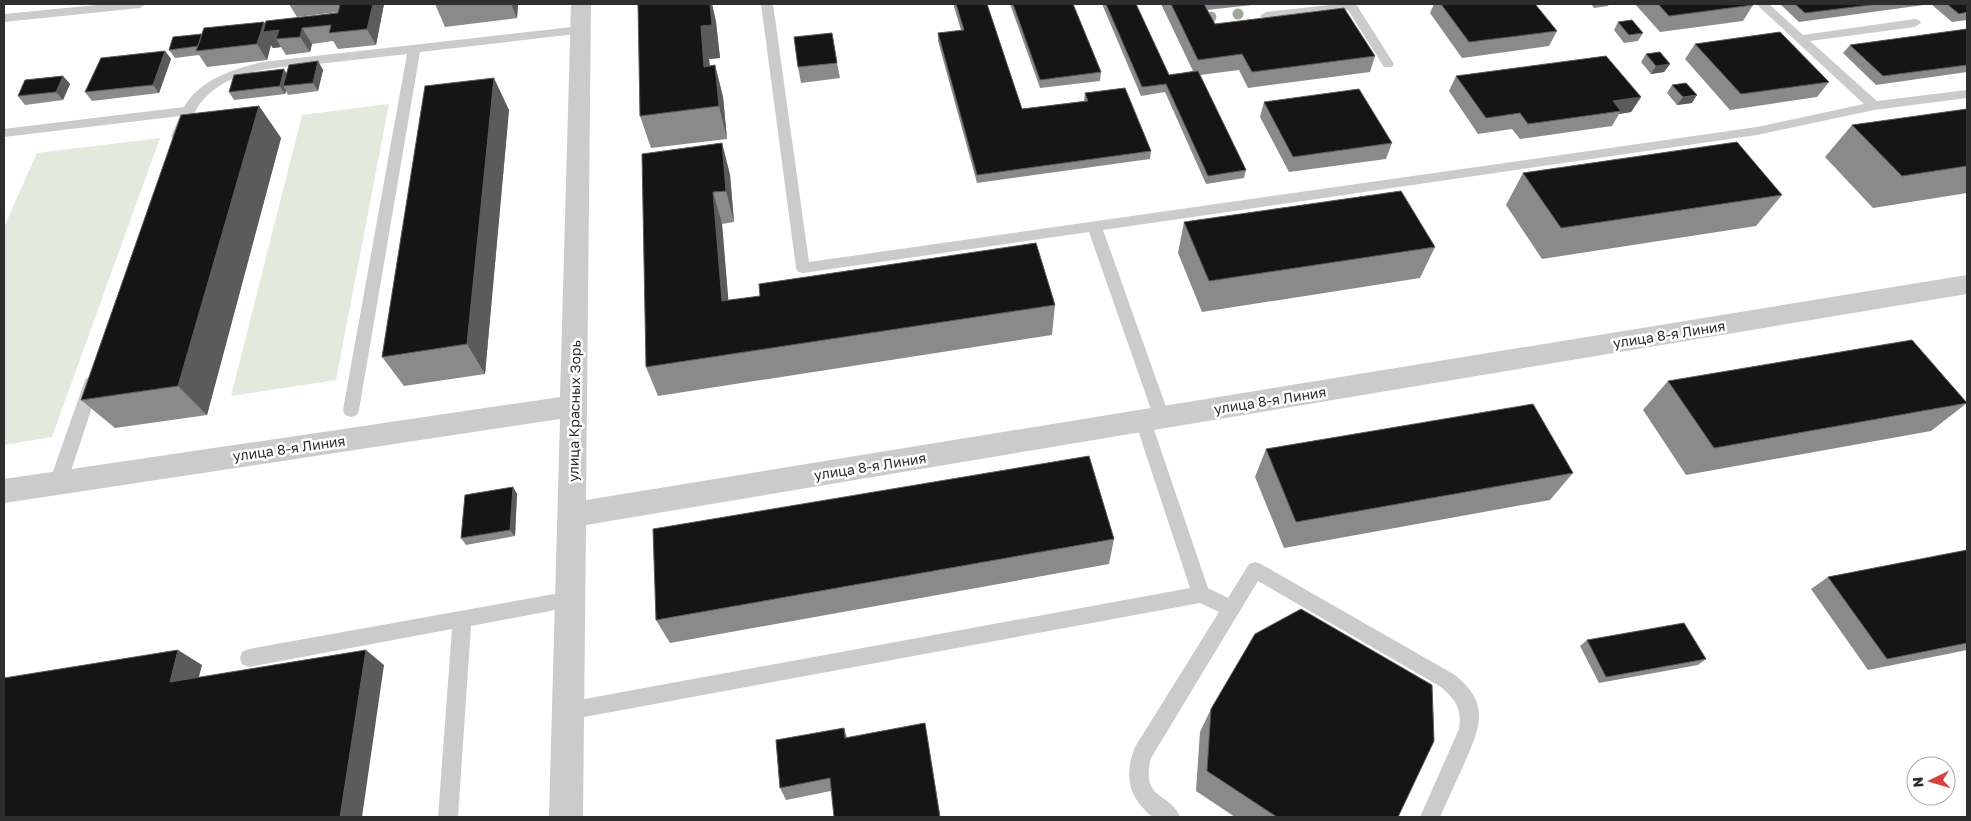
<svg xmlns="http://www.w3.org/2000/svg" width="1971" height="821" font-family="'Golos Text',sans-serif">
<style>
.green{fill:#e2eadc}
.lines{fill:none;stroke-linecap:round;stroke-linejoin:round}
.lane{fill:#cbcbcb;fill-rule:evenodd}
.street{fill:#cbcbcb;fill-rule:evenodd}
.tree{fill:#9dab95}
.wall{fill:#8a8a8a}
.shaded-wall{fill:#5b5b5b}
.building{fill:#151515;stroke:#5b5b5b}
.labels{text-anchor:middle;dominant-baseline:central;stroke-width:5;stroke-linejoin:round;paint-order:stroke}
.street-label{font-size:14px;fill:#2e2e2e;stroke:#fff}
</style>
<rect width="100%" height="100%" fill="#fff"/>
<path class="green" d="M 389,104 L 336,380 L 231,396 L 302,115 Z
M 160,138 L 52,437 L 4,445 L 4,227 L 37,153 Z"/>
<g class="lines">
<path class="lane" d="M 107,4 L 146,4 L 140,8 L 4,22 L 4,14 Z
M 761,4 L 773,4 L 809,262 L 1757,127 L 1864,104 L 1756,4 L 1769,4 L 1803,35 L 1915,19 L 1919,20 L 1921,23 L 1915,27 L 1810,41 L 1877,101 L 1967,90 L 1967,98 L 1874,110 L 1757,135 L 1103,230 L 1170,418 L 1168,423 L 1162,425 L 1156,423 L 1154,418 L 1089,232 L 803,273 L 798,272 L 796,268 Z
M 1339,4 L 1356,4 L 1394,64 L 1392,67 L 1384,67 L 1348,10 L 1266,20 L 1260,16 L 1266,12 Z
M 581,26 L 587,30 L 585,33 L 420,52 L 359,410 L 357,415 L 351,417 L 345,415 L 343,410 L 407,54 C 380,57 353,60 327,63 C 287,67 233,66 204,99 C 193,110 191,126 183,139 L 173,139 L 171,136 L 180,116 L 4,137 L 4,129 L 184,107 C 201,79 232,70 262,62 Z
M 92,377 L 98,378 L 100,383 L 67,483 L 64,488 L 58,490 L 52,488 L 49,483 L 84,383 L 86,378 Z
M 1143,414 L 1149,416 L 1151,421 L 1208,588 L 1228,598 L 1249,564 L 1255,562 L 1261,564 L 1455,675 C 1491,704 1480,727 1464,764 C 1456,782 1448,799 1440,817 L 1420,817 L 1459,729 C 1462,709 1456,700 1441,687 L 1258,581 L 1151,758 C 1140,801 1171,792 1180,817 C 1173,817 1159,820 1153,817 C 1150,816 1146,811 1144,809 C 1126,791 1126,769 1135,747 L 1219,612 L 1200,603 L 568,720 L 561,718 L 558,711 L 561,704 L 568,702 L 1190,588 L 1135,421 L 1137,416 Z
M 571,591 L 577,593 L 580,599 L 577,605 L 571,607 L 471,626 L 458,817 L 438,817 L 452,629 L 249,667 L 242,664 L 240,658 L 242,652 L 249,649 Z"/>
<path class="street" d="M 571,4 L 591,4 L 586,500 L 1967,275 L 1967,294 L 586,525 L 583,817 L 549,817 L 560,419 L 4,503 L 4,479 L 560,397 Z"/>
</g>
<g class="tree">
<circle cx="1238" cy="14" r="5.5"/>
<circle cx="1211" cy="17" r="5.5"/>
</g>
<path class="wall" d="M 289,4 L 384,4 L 376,45 L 338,49 L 333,41 L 312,44 L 310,52 L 286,55 L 281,47 L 273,48 L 271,45 L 267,60 L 207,67 L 199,55 L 175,58 L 169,50 L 202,34 L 264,22 L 265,24 L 338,12 L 297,17 Z
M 435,4 L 518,4 L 517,18 L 445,27 Z
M 638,4 L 712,4 L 716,22 L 720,58 L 709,59 L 710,66 L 715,65 L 723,97 L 727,139 L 651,148 L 640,116 Z
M 954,4 L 987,4 L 1022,109 L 1084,101 L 1085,93 L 1151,151 L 1150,159 L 977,183 L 938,41 L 938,33 L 961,30 L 954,7 Z
M 1010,4 L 1073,4 L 1101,72 L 1100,81 L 1040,88 Z
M 1102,4 L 1136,4 L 1169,75 L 1193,71 L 1161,4 L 1261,4 L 1207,10 L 1215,24 L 1375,56 L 1370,72 L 1248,88 L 1239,70 L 1200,75 L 1246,170 L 1244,178 L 1206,184 L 1165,92 L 1141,96 Z
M 1434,4 L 1535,4 L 1557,31 L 1549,46 L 1462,58 L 1430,13 Z
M 1591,4 L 1609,4 L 1608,6 L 1594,8 Z
M 1635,4 L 1752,4 L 1753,5 L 1743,21 L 1660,32 Z
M 1780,4 L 1967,4 L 1967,20 L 1952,22 L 1931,4 L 1799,22 Z
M 1618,22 L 1643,33 L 1638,41 L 1624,43 L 1614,30 Z
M 1967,29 L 1967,72 L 1876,85 L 1843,53 L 1850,45 Z
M 1695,44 L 1829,82 L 1817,97 L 1730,110 L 1685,59 Z
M 165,51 L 171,59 L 159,93 L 92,101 L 85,92 Z
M 1646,54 L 1670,64 L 1664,72 L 1651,74 L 1641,62 Z
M 318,61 L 323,70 L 318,91 L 288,95 L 286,91 L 285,94 L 234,100 L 229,92 L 286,73 Z
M 837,63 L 840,78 L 801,83 L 798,67 Z
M 63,76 L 70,84 L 63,100 L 25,105 L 18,96 Z
M 1456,76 L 1641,97 L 1631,112 L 1619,114 L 1612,126 L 1520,139 L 1512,129 L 1478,134 L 1449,91 Z
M 1672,85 L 1692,103 L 1677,105 L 1667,93 Z
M 1264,102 L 1392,143 L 1386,159 L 1289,172 L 1260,117 Z
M 259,106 L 281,138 L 207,415 L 115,428 L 81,400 Z
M 1967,109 L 1967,193 L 1873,208 L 1825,157 L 1852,125 Z
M 509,110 L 485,374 L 404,386 L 382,357 Z
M 722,143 L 730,175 L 734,222 L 722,224 L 728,300 L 1055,305 L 1052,335 L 658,396 L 646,367 Z
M 1523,173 L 1782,195 L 1756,226 L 1542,259 L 1506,205 Z
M 1184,222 L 1435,247 L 1420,278 L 1202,312 L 1178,253 Z
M 1668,381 L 1967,403 L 1931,431 L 1686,475 L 1643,410 Z
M 1266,449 L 1573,473 L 1550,500 L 1284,548 L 1255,477 Z
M 513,487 L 517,494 L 515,536 L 466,545 L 461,538 Z
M 1114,539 L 1109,564 L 670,643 L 656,620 Z
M 1967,550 L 1967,650 L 1868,670 L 1811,589 L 1828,577 Z
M 1587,640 L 1706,659 L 1698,665 L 1599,683 L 1580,646 Z
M 1211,709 L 1398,817 L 1235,817 L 1196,791 L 1200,732 Z
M 844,728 L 847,737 L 831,791 L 786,800 L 780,788 Z"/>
<path class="shaded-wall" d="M 373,4 L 384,4 L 376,45 L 367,29 Z
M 511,4 L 518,4 L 517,18 Z
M 710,4 L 712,4 L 716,22 L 720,58 L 709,59 L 712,99 L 704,67 L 701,26 Z
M 264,22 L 270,31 L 279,30 L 276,39 L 281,47 L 273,48 L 271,45 L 267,60 L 257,44 Z
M 302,28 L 312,44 L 310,52 L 300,37 Z
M 165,51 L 171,59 L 159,93 L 153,85 Z
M 318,61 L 323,70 L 318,91 L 313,83 Z
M 1670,64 L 1664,72 L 1651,74 L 1656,66 Z
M 715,65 L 723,97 L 727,139 L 719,106 Z
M 284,69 L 289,78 L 283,86 L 286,91 L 285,94 L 280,86 Z
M 63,76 L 70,84 L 63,100 L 56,92 Z
M 494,78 L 509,110 L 485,374 L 467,344 Z
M 1697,95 L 1692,103 L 1677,105 L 1683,97 Z
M 1641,97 L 1631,112 L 1619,114 L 1621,111 L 1613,101 Z
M 259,106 L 281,138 L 207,415 L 178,386 Z
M 722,143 L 730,175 L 734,222 L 726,191 Z
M 713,192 L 722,224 L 731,331 L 722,301 Z
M 513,487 L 517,494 L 515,536 L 510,530 Z
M 178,650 L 202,665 L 194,696 L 170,682 Z
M 366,650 L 384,665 L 362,817 L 340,817 Z"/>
<path class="building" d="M 340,4 L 373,4 L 367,29 L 329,33 L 331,25 L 302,28 L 300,37 L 276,39 L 279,30 L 263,32 L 266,21 L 338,13 Z
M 638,4 L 710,4 L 712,25 L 701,26 L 704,67 L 715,65 L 719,106 L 640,116 Z
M 956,4 L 987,4 L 1022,109 L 1088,101 L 1085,93 L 1125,88 L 1151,151 L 977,175 L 938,33 L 964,30 Z
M 1013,4 L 1073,4 L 1101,72 L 1040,80 Z
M 1106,4 L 1136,4 L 1169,75 L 1198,71 L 1246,170 L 1208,176 L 1166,84 L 1142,87 Z
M 1171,4 L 1204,4 L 1215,24 L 1344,8 L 1375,56 L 1252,72 L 1242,54 L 1198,60 Z
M 1441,4 L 1535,4 L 1557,31 L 1469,42 Z
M 1658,4 L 1752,4 L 1753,5 L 1669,16 Z
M 1795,4 L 1878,4 L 1805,13 Z
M 1947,4 L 1967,4 L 1967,12 L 1959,14 Z
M 1632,20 L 1643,33 L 1629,35 L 1618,22 Z
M 264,22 L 257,44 L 196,51 L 204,28 Z
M 1967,29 L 1967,65 L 1883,76 L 1850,45 Z
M 1780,32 L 1829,82 L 1741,94 L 1695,44 Z
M 832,33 L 837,63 L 798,67 L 794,37 Z
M 202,34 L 198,46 L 169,50 L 173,37 Z
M 165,51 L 153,85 L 85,92 L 101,58 Z
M 1660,52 L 1670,64 L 1656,66 L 1646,54 Z
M 1606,56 L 1641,97 L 1613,101 L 1621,111 L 1528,124 L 1520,113 L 1486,118 L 1456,76 Z
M 318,61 L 313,83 L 283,86 L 289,65 Z
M 284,69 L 280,86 L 229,92 L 234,75 Z
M 63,76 L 56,92 L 18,96 L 25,80 Z
M 494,78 L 467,344 L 382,357 L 425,86 Z
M 1686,83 L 1697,95 L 1683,97 L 1672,85 Z
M 1359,89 L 1392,143 L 1293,157 L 1264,102 Z
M 259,106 L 178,386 L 81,400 L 181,115 Z
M 1967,109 L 1967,166 L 1902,176 L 1852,125 Z
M 1737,142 L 1782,195 L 1561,228 L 1523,173 Z
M 722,143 L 726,191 L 713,192 L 722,301 L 760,296 L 759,284 L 1036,243 L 1055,305 L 646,367 L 642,154 Z
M 1401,191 L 1435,247 L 1209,281 L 1184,222 Z
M 1912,340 L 1967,403 L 1714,448 L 1668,381 Z
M 1533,404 L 1573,473 L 1296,522 L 1266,449 Z
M 1089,456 L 1114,539 L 656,620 L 653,529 Z
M 513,487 L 510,530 L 461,538 L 465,495 Z
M 1967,550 L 1967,643 L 1887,659 L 1828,577 Z
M 1301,609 L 1432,685 L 1434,741 L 1398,817 L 1277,817 L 1207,771 L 1211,709 L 1255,634 Z
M 1684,623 L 1706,659 L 1606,677 L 1587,640 Z
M 178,650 L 170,682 L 366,650 L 340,817 L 4,817 L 4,678 Z
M 925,723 L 940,817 L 834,817 L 830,778 L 780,788 L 776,740 L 844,728 L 845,738 Z"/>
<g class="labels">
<g class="street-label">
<text transform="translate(1669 334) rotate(-9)">улица 8-я Линия</text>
<text transform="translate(1270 400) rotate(-9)">улица 8-я Линия</text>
<text transform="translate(574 411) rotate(-89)">улица Красных Зорь</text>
<text transform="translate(289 448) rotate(-8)">улица 8-я Линия</text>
<text transform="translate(870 466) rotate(-9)">улица 8-я Линия</text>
</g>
</g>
<rect width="1971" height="821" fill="none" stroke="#2e2e2e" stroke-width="10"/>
<g transform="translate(1931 781) rotate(265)"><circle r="24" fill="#ffffff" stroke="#ababab"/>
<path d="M0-4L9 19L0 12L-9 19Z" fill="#d9413c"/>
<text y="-8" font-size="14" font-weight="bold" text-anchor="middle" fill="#2e2e2e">N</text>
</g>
</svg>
